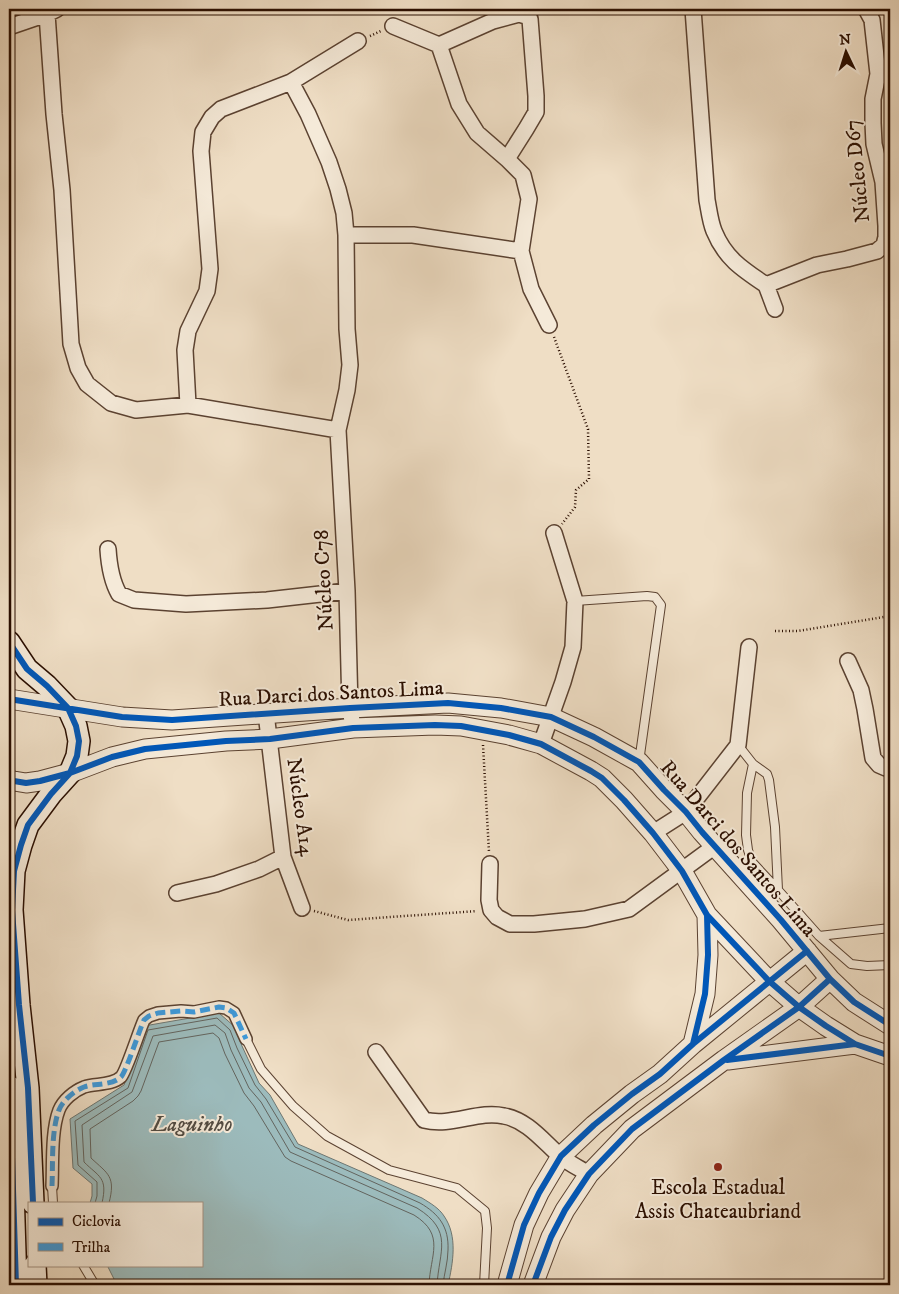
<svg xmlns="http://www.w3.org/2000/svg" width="899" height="1294" font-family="'IM FELL DW Pica',serif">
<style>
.water{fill:#9cbbbc;stroke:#6e7671}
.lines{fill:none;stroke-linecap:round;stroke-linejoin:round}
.shore{stroke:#63645e;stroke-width:1}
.service-casing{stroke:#5b4231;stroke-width:10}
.pedestrian-casing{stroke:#5b4231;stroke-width:14}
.minor-casing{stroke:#5b4231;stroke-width:18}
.tertiary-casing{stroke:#5b4231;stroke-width:21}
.secondary-casing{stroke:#2a0e00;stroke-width:24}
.path{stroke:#2a0e00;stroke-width:2.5;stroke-dasharray:1 2.5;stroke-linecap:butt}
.service{stroke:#f5ead9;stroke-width:8}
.pedestrian{stroke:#f5ead9;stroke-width:11}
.minor{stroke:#f5ead9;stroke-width:15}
.tertiary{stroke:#f5ead9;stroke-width:19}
.secondary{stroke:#f5ead9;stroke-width:21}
.quiet{stroke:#3d9adc;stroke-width:5;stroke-dasharray:10 5;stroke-linecap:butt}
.cycleway-casing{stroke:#f5ead9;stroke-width:9}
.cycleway{stroke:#0057b8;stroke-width:6}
.poi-dot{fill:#8f2418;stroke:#f5ead9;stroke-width:2}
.labels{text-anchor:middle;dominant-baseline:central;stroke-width:4;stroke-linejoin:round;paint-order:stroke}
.street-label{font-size:21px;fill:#2a0e00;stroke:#f5ead9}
.poi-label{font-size:21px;fill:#2a0e00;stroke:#f5ead9}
.water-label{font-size:22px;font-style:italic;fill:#524b42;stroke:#f5ead9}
</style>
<rect width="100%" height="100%" fill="#efdec5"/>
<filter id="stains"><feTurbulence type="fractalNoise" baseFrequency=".004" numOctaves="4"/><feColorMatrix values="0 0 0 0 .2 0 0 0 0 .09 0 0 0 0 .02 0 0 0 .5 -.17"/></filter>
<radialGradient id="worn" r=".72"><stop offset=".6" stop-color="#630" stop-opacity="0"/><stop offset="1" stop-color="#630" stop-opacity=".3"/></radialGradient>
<path class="water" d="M 219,1013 L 235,1027 L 242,1046 L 259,1083 L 270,1095 L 298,1144 L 422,1198 C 430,1203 439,1208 444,1216 C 458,1236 453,1263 448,1285 L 117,1285 L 107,1265 L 201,1265 L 201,1203 L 90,1203 L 92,1196 L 92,1184 L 73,1168 L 70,1119 L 124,1085 L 144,1026 Z"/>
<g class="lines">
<path class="shore" d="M 95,1203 L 97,1196 L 97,1182 L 78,1165 L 75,1121 L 128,1088 L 148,1030 L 217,1018 L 230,1030 L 237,1048 L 255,1085 L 266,1099 L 295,1147 L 420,1203 C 439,1214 449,1227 448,1250 C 448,1262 444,1274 443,1285
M 102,1203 C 108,1177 99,1177 84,1162 L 82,1125 L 132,1092 L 153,1036 L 215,1025 L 225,1033 L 231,1050 L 249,1088 L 261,1102 L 290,1152 L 417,1208 C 454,1231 439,1251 437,1285
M 109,1203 C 116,1176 108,1174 91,1158 L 90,1129 L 133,1101 L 138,1096 L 141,1091 L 159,1042 L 213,1033 L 219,1038 L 225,1054 L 244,1093 L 254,1106 L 285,1157 L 291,1161 L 414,1215 C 446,1235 430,1255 429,1285"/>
<defs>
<path id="service" d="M 575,601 L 647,596 L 655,597 L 661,605 L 639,762
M 738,745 L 753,764 L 767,774 L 769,780 L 775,827 L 778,890 L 819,936 L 890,928
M 753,764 L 747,793 L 746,835 L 748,850 L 752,862 L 778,890
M 819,936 L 851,964 L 867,966 L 890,965
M 246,1039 L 261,1069 L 293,1106 L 327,1136 L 389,1170 L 457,1188 L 485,1211 L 487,1228 L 484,1285
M 52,1186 L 53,1203
M 83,1265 L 95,1285"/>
<path id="pedestrian" d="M 52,1186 C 53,1164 51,1131 59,1110 C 63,1100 74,1091 84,1087 C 95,1083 111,1086 121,1077 C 126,1072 139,1031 144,1020 L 149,1016 L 158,1013 L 181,1011 L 194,1012 L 219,1007 L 226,1008 L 234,1013 L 246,1039"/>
<path id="minor" d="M 693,9 L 707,200 C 709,210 710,221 714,231 C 725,258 742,269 766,285
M 866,9 L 872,20 L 878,74
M 47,14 L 54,114 L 62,190 L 71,344 L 78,368 L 87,384 L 111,403 L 136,410 L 188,405 L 338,430
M 393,26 L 439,45 L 459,104 L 477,133 L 507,159 L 523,175 L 529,199 L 521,251 L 531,289 L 549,325
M 9,27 L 47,14 L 57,9
M 439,45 L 493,21 L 519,14 L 526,16 L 530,19 L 536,96 L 536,112 L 526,129 L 507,159
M 291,82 L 308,114 L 329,162 L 338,189 L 344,213 L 346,235 L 347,329 L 350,365 L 347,390 L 338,430 L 347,591 L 350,708 L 353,728
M 346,235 L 413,235 L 521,251
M 775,309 L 766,285 L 817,265 L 847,259 L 877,251 L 884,245 L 886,237 L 886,226 L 883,182 L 874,144 L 873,123 L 873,99 L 878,74 L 890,74
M 188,405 L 185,350 L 188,331 L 207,291 L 210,269 L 201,151 L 203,132 L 212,117 L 221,109 L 291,82 L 358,41
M 108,549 C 109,565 111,580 119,594 L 134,600 L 186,604 L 267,600 L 347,591
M 848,661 L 861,690 L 865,709 L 873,758 L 879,765 L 886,768 L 890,768
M 266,713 L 283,857 L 302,908
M 541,744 L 563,682 L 573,647 L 575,601 L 554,533
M 653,833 L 686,812 L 738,745 L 749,647
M 490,864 L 489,900 L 491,910 L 497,917 L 510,924 L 534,924 L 585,919 L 629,909 L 715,846
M 177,893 L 216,884 L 259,869 L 283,857
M 376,1052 L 424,1120 C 452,1127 478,1110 504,1116 C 527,1120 543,1141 559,1155 C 568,1163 579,1168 589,1174"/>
<path id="tertiary" d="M 9,699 L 122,717 L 172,720 L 350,708 L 448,703 L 501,708 L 551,717 L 594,737 L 639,762 L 664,790 L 686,812 L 702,832 L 781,920 L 830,979 L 854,1002 L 890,1025
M 9,780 L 14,781 L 26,783 L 40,781 L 70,773 L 112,757 L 145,749 L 226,741 L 270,739 L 353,728 L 435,725 L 461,726 L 509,735 L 541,744 L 591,771 L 602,778 L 624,800 L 653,833 L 682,871 L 707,915 L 769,981 L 799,1007 L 826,1026 L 855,1044 L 890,1056
M 693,1044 L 705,994 L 708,955 L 707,915
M 728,1060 L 855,1044
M 507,1285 L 524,1225 L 539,1193 L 561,1156 L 594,1125 L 632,1094 L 660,1074 L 693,1044 L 807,951
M 533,1285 L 551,1237 L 565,1210 L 589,1174 L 632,1129 L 724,1060 L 799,1007 L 830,979"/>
<path id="secondary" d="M 9,642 L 27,669 L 47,686 L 68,708 L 76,726 L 79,741 L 77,756 L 70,773 L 51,794 L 28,825 L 21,845 L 14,871 L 12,910 L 19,1005 L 28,1088 L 33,1203
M 9,1086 L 12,1157 L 16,1285
M 35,1265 L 36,1285"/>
</defs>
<use href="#service" class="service-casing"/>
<use href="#pedestrian" class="pedestrian-casing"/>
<use href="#minor" class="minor-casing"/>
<use href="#tertiary" class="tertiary-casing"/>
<use href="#secondary" class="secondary-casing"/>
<path class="path" d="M 370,36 L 381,31
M 554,337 L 588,429 L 589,479 L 576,490 L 575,507 L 562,524
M 775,631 L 798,631 L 890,616
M 483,745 L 489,852
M 314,911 L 348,920 L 477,911"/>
<use href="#service" class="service"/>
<use href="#pedestrian" class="pedestrian"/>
<use href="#minor" class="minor"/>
<use href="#tertiary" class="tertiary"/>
<use href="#secondary" class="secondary"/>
<path class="quiet" d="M 52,1186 C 53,1164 51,1131 59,1110 C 63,1100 74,1091 84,1087 C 95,1083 111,1086 121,1077 C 126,1072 139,1031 144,1020 L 149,1016 L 158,1013 L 181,1011 L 194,1012 L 219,1007 L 226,1008 L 234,1013 L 246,1039"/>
<defs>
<path id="cycleway" d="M 9,642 L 27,669 L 47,686 L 68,708 L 76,726 L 79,741 L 77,756 L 70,773 L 51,794 L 28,825 L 21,845 L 14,871 L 12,910 L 19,1005 L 28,1088 L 33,1203
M 9,699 L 122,717 L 172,720 L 350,708 L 448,703 L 501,708 L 551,717 L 594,737 L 639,762 L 664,790 L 686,812 L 702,832 L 781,920 L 830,979 L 854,1002 L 890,1025
M 9,780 L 14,781 L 26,783 L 40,781 L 70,773 L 112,757 L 145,749 L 226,741 L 270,739 L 353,728 L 435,725 L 461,726 L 509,735 L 541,744 L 591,771 L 602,778 L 624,800 L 653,833 L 682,871 L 707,915 L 769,981 L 799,1007 L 826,1026 L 855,1044 L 890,1056
M 693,1044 L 705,994 L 708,955 L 707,915
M 727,1060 L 855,1044
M 9,1086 L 12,1157 L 16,1285
M 507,1285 L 524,1225 L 539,1193 L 561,1156 L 594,1125 L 632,1094 L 660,1074 L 693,1044 L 807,951
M 533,1285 L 551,1237 L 565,1210 L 589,1174 L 632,1129 L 724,1060 L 799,1007 L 830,979"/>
</defs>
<use href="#cycleway" class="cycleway-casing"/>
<use href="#cycleway" class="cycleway"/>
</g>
<circle class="poi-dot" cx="718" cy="1167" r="5"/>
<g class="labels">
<g class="street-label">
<text transform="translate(858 171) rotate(-96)">Núcleo D67</text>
<text transform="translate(324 580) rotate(-93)">Núcleo C78</text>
<text transform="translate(331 694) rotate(-3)">Rua Darci dos Santos Lima</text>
<text transform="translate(300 807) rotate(82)">Núcleo A14</text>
<text transform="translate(738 849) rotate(49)">Rua Darci dos Santos Lima</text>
</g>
<g class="poi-label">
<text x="718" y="1188">Escola Estadual<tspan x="718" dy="24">Assis Chateaubriand</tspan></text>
</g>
<g class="water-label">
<text x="192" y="1124">Laguinho</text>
</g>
</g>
<rect width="899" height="1294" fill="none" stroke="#efdec5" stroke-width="30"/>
<rect x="10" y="10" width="879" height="1274" fill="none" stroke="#2a0e00" stroke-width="2.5"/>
<rect x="15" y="15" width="869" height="1264" fill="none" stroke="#2a0e00"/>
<rect x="28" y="1202" width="175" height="65" fill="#f5ead9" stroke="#a49282"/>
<rect x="38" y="1218" width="25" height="8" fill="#0057b8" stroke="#a49282"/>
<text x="72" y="1226" font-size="15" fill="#2a0e00">Ciclovia</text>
<rect x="38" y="1243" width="25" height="8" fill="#3d9adc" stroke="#a49282"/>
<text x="72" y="1252" font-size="15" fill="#2a0e00">Trilha</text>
<g transform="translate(846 52) rotate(356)" stroke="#f5ead9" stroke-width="4" paint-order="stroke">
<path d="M0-4L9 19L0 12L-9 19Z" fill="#2a0e00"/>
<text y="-8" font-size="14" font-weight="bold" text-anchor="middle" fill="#2a0e00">N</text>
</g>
<rect width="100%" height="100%" filter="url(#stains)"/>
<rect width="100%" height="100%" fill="url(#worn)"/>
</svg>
